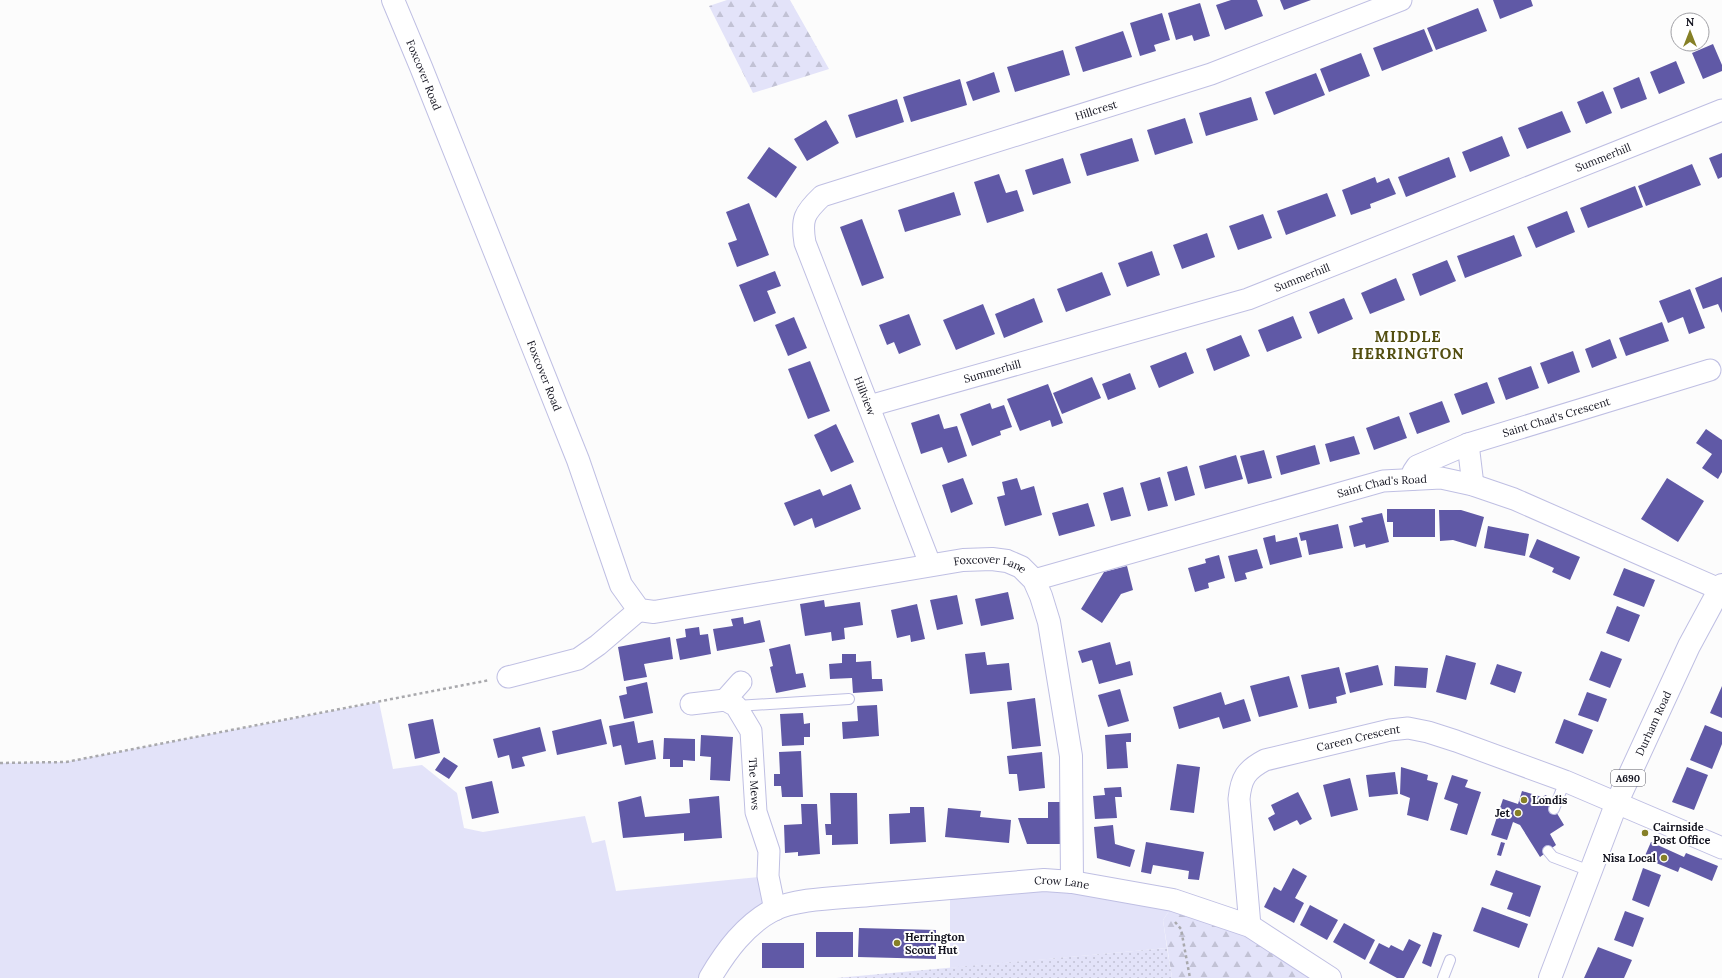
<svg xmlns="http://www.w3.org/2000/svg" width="1722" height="978" font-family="Lora,serif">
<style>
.green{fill:#e3e3f9}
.forest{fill:url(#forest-firs)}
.park{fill:url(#park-dots)}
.building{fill:#6059a6}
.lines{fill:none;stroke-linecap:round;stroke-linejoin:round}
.service-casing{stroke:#bfbfe3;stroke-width:12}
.minor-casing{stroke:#bfbfe3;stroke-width:23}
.tertiary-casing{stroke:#bfbfe3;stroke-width:24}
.trunk-casing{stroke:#bfbfe3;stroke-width:24}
.path{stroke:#a9a9ad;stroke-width:2.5;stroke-dasharray:3 3;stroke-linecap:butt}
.service{stroke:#fff;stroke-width:10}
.minor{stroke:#fff;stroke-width:21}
.tertiary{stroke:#fff;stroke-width:22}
.trunk{stroke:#fff;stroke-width:22}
.poi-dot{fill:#868027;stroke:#fff;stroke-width:1.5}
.labels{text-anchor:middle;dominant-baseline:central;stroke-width:4;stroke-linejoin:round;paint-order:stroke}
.shield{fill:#fff;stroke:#5b5b64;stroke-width:1}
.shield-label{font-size:10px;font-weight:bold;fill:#151521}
.street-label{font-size:11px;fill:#151521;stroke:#fff}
.poi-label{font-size:11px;font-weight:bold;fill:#151521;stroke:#fff;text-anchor:start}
.district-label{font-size:15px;font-weight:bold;letter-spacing:1px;fill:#534e10;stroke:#fff}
</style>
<defs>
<pattern id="forest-firs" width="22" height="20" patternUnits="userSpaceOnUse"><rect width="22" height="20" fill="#e3e3f9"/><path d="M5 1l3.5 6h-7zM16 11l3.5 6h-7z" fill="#c2c2d5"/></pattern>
<pattern id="park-dots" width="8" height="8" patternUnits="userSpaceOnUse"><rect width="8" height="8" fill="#e3e3f9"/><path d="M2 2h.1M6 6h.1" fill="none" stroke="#c2c2d5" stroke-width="1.8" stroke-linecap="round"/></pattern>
</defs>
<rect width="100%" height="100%" fill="#fcfcfc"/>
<path class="green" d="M 379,702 L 393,769 L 422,765 L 457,793 L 464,828 L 483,832 L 585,816 L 592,843 L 605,840 L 616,891 L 768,876 L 775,910 L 710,978 L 0,978 L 0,763 L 66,762 Z
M 1043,889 L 1171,908 L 1163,920 L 1167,948 L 950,968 L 950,897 Z"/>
<path class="forest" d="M 727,0 L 790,0 L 829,69 L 753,93 L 709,6 Z
M 1171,908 L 1239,929 L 1314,978 L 1172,978 L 1163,920 Z"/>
<path class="park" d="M 1167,948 L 1172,978 L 836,978 Z"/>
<path class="building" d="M 1231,0 L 1257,0 L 1263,16 L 1225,30 L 1216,5 Z
M 1280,0 L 1311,0 L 1284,10 Z
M 1493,0 L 1531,0 L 1533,6 L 1500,19 Z
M 1200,3 L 1210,36 L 1194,41 L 1192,35 L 1176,40 L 1168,13 Z
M 1478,8 L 1487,31 L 1436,50 L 1427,28 Z
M 1162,13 L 1170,40 L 1154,45 L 1156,51 L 1140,56 L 1130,23 Z
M 1424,29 L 1433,51 L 1382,71 L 1373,48 Z
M 1123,31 L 1132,57 L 1083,72 L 1075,47 Z
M 1713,44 L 1722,65 L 1722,71 L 1703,79 L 1692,53 Z
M 1063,50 L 1070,75 L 1015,92 L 1007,67 Z
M 1361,53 L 1370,76 L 1329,92 L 1320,69 Z
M 1676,61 L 1685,83 L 1659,94 L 1650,72 Z
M 994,72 L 1000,92 L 973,101 L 966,82 Z
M 1316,73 L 1325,95 L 1274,115 L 1265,92 Z
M 1639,77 L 1647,99 L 1621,109 L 1613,88 Z
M 960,79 L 967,105 L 911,122 L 903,97 Z
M 1603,91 L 1612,113 L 1586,124 L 1577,102 Z
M 1251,97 L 1258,120 L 1206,136 L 1199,113 Z
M 897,99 L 904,122 L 856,138 L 848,115 Z
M 1562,111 L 1571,132 L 1527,149 L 1518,128 Z
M 1185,118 L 1193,143 L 1155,155 L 1147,130 Z
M 826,120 L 839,143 L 807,161 L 794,139 Z
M 1502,136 L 1510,156 L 1470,172 L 1462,152 Z
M 1132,138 L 1139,161 L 1087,176 L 1080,154 Z
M 769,147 L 797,167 L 776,198 L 747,178 Z
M 1722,153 L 1722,177 L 1718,179 L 1709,158 Z
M 1449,157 L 1456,177 L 1406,197 L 1398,177 Z
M 1063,158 L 1071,183 L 1033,195 L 1025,170 Z
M 1692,164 L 1701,185 L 1646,206 L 1638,186 Z
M 999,174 L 1006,193 L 1017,190 L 1024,211 L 987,223 L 974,182 Z
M 1375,177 L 1377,183 L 1389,178 L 1396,194 L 1370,204 L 1371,208 L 1351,215 L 1342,190 Z
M 1635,186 L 1643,207 L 1588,228 L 1580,208 Z
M 954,192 L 961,215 L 905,232 L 898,210 Z
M 1327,193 L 1336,216 L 1286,235 L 1277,211 Z
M 749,203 L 769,255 L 737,267 L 728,243 L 737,240 L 726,212 Z
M 1567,211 L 1575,232 L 1536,248 L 1527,227 Z
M 1263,214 L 1272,238 L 1238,250 L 1229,226 Z
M 862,219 L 884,278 L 862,286 L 840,227 Z
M 1207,233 L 1215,257 L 1182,269 L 1173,245 Z
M 1514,235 L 1522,256 L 1465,278 L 1457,256 Z
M 1152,251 L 1160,275 L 1127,287 L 1118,263 Z
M 1447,260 L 1456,281 L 1420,296 L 1412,274 Z
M 775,271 L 781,286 L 767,291 L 776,313 L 754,322 L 739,285 Z
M 1102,272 L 1111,295 L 1066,312 L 1057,289 Z
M 1722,277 L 1722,313 L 1718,304 L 1703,309 L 1695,288 Z
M 1396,278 L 1405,300 L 1370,314 L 1361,293 Z
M 1690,289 L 1705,328 L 1689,334 L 1683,317 L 1668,323 L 1659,301 Z
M 1034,298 L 1043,322 L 1004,338 L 995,314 Z
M 1344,298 L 1353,319 L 1318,334 L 1309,312 Z
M 983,304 L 995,334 L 956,350 L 943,320 Z
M 909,314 L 921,345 L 899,354 L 894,342 L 887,345 L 879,325 Z
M 1293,316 L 1302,338 L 1267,352 L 1258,330 Z
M 794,317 L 807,348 L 788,356 L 775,325 Z
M 1662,322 L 1669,341 L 1626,356 L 1619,338 Z
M 1241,335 L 1250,356 L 1214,371 L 1206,349 Z
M 1610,339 L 1617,358 L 1592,368 L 1585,349 Z
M 1573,351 L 1580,372 L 1548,384 L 1540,363 Z
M 1186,352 L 1194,373 L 1159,388 L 1150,366 Z
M 810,361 L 830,411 L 808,419 L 788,369 Z
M 1531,366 L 1539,388 L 1506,400 L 1498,378 Z
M 1130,373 L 1136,389 L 1108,400 L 1102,384 Z
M 1092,377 L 1101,398 L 1062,414 L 1053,393 Z
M 1487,382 L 1495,403 L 1462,415 L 1454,394 Z
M 1048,384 L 1063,423 L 1052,427 L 1050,420 L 1020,431 L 1007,399 Z
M 1442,401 L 1450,422 L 1417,434 L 1409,413 Z
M 990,403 L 992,409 L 1004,405 L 1012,427 L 1000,431 L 1001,435 L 972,446 L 960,414 Z
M 939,414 L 944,429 L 957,426 L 967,456 L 948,463 L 942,447 L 921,454 L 911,423 Z
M 1399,416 L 1407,438 L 1374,450 L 1366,428 Z
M 836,424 L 854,462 L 831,472 L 814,435 Z
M 1706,429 L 1722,440 L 1722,472 L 1718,479 L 1702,468 L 1712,454 L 1696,443 Z
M 1354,436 L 1360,454 L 1330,462 L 1325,444 Z
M 1315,445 L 1320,464 L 1281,475 L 1276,456 Z
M 1264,450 L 1272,478 L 1248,484 L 1240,456 Z
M 1236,455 L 1243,479 L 1205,489 L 1199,466 Z
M 1187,466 L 1195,495 L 1175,501 L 1167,472 Z
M 1160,477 L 1168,506 L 1148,511 L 1140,483 Z
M 963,478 L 973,504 L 951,513 L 942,485 Z
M 1017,478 L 1021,490 L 1034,486 L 1042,515 L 1005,526 L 997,497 L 1005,495 L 1002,482 Z
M 1667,478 L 1704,501 L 1678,542 L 1641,519 Z
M 851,484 L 861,509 L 815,528 L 812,518 L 794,526 L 784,503 L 820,489 L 823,496 Z
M 1123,487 L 1131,516 L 1111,521 L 1103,493 Z
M 1088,503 L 1095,526 L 1059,536 L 1052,513 Z
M 1387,509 L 1435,509 L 1435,537 L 1393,537 L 1393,522 L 1387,522 Z
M 1439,510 L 1461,510 L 1484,517 L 1476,547 L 1453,540 L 1440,541 Z
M 1382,513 L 1389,542 L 1366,548 L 1365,544 L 1354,547 L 1349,526 L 1363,522 L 1361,518 Z
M 1338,524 L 1343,548 L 1309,555 L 1306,540 L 1301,541 L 1299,533 Z
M 1488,526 L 1529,534 L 1525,556 L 1484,548 Z
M 1275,535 L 1276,542 L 1297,537 L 1302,557 L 1270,565 L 1263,538 Z
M 1537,539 L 1580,557 L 1570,580 L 1552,572 L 1554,568 L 1529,557 Z
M 1257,549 L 1263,568 L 1245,573 L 1247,579 L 1235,582 L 1228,556 Z
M 1219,555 L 1225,578 L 1208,583 L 1209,588 L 1195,592 L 1188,568 L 1206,563 L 1205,559 Z
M 1127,566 L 1133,590 L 1121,594 L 1102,623 L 1081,609 L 1104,572 Z
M 1624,568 L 1655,580 L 1644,607 L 1613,595 Z
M 1008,592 L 1014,619 L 981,626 L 975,599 Z
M 957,595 L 963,624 L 937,630 L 930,600 Z
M 824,600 L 825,607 L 860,602 L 863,625 L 844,628 L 845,639 L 832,641 L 831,632 L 805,636 L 800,604 Z
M 917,604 L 925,639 L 911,642 L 910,635 L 897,638 L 891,610 Z
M 1617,606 L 1640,615 L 1629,642 L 1606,633 Z
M 743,617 L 744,624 L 760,620 L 765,642 L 717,651 L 713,629 L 733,626 L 731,619 Z
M 699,627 L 700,635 L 708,634 L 711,654 L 680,660 L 676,639 L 686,637 L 685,629 Z
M 670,637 L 673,659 L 644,664 L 647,677 L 624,681 L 618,647 Z
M 1110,642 L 1116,665 L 1130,661 L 1133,675 L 1099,684 L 1092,660 L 1082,663 L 1078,651 Z
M 790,644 L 796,674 L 803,673 L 806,687 L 776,693 L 770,667 L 773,666 L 769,649 Z
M 1601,651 L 1622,659 L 1610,688 L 1589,680 Z
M 985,652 L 987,665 L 1009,663 L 1012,690 L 970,694 L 965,654 Z
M 842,654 L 856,654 L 856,662 L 871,661 L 872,679 L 882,679 L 883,691 L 853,693 L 852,678 L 830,679 L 829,664 L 842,663 Z
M 1446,655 L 1476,663 L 1466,700 L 1436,692 Z
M 1497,664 L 1522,672 L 1515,693 L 1490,684 Z
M 1378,665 L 1383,685 L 1350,693 L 1345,673 Z
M 1395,666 L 1428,668 L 1426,688 L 1394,686 Z
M 1339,667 L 1346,694 L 1336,697 L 1337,703 L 1309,709 L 1301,675 Z
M 1289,676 L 1298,707 L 1259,717 L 1250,686 Z
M 647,682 L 653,713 L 624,719 L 619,696 L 627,694 L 626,687 Z
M 1722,686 L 1722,718 L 1710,713 Z
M 1120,689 L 1129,721 L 1108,727 L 1098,695 Z
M 1221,692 L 1225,705 L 1244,699 L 1251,721 L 1223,729 L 1219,717 L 1179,729 L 1173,707 Z
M 1587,692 L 1607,699 L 1598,722 L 1578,715 Z
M 1035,698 L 1041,746 L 1012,749 L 1007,702 Z
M 877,705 L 879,736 L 843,739 L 842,722 L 858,721 L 857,706 Z
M 803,713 L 804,724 L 810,723 L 810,737 L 804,737 L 804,745 L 782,746 L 780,714 Z
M 433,719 L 440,753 L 415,759 L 408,724 Z
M 601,719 L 607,744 L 557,755 L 552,731 Z
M 1564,719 L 1593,730 L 1583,754 L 1555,743 Z
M 634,721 L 638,743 L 653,740 L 656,759 L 625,765 L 621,745 L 613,747 L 609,726 Z
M 1705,725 L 1722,732 L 1722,744 L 1712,769 L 1690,760 Z
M 540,727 L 546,751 L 522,757 L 525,766 L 512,769 L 509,755 L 498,758 L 493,739 Z
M 1131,733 L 1131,742 L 1126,742 L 1128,768 L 1107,769 L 1105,735 Z
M 701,735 L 733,737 L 730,781 L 710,780 L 711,757 L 700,756 Z
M 664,738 L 695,739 L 695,761 L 683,760 L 683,767 L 670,767 L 670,759 L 663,759 Z
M 801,751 L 803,797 L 782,797 L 781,786 L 774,786 L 774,774 L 780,774 L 779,752 Z
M 1042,752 L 1045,788 L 1019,791 L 1017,774 L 1009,774 L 1007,756 Z
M 444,757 L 458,766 L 449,779 L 435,770 Z
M 1177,764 L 1200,767 L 1194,813 L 1170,810 Z
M 1401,767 L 1428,775 L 1427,780 L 1438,783 L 1428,821 L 1407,815 L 1410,798 L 1400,794 Z
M 1687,767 L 1708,775 L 1694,810 L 1672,802 Z
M 1395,772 L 1398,794 L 1369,797 L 1366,775 Z
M 1452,775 L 1468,780 L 1465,787 L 1481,792 L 1467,835 L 1450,830 L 1458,804 L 1444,799 Z
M 1350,778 L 1358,810 L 1331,817 L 1323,785 Z
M 492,781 L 499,813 L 472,819 L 465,787 Z
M 1121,787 L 1122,797 L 1115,797 L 1117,818 L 1095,819 L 1093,796 L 1105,795 L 1104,788 Z
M 1522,791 L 1542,797 L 1546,795 L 1564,825 L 1550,834 L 1556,845 L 1540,857 L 1520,825 L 1513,822 L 1507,840 L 1491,835 L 1503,799 L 1518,804 Z
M 1298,792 L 1312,819 L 1300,825 L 1297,820 L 1274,831 L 1268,818 L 1275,814 L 1271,805 Z
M 830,793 L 857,793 L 858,844 L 832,845 L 832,835 L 826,835 L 825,824 L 831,824 Z
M 641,796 L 645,817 L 690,813 L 689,799 L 719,796 L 722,838 L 684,841 L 684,833 L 623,838 L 618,802 Z
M 1048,802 L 1060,802 L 1060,844 L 1027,844 L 1018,818 L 1048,818 Z
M 801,804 L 817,804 L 820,854 L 798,856 L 798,852 L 785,853 L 784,825 L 802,824 Z
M 910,807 L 924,807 L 926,842 L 890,844 L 889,814 L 910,813 Z
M 948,808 L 981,811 L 980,817 L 1011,820 L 1009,843 L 945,837 Z
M 1113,825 L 1115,844 L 1135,850 L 1130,867 L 1097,858 L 1094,827 Z
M 1146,842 L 1204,852 L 1199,880 L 1188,879 L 1189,871 L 1153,865 L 1151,874 L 1141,872 Z
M 1501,842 L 1505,843 L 1501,856 L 1497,855 Z
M 1651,842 L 1684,857 L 1686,853 L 1718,866 L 1712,881 L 1680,867 L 1678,872 L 1644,858 Z
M 1293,868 L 1307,876 L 1295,898 L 1304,903 L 1294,923 L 1264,907 L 1274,887 L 1281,891 Z
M 1643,868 L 1661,875 L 1649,907 L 1632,900 Z
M 1496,870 L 1541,886 L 1530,917 L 1507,909 L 1513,893 L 1490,885 Z
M 1310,905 L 1338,920 L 1327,940 L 1300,925 Z
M 1482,907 L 1528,924 L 1519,948 L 1473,931 Z
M 1625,911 L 1644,918 L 1633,947 L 1614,940 Z
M 1344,923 L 1375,940 L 1365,960 L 1333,942 Z
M 859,928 L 936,930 L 936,959 L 858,957 Z
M 816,932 L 853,932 L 853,957 L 816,957 Z
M 1433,932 L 1442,935 L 1431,967 L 1422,963 Z
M 1409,939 L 1421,945 L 1404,978 L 1397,978 L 1369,963 L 1379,943 L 1389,948 L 1391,945 L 1403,951 Z
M 762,943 L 804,943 L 804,968 L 762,968 Z
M 1598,947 L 1632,960 L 1624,978 L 1584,978 Z"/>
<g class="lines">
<defs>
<path id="service" d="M 736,706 L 849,699
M 1554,809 L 1565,781
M 1548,851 L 1553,857 L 1590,871
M 1443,978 L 1450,960"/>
<g id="minor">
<path id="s1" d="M 869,406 L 1248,299 L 1722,110"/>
<path d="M 1468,444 L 1473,485"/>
<path id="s2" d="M 1413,479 L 1413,472 L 1417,466 L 1468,444 L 1710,370"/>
<path id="s3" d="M 930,564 L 805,243 C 801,219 804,213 822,196 L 1211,74 L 1401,0"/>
<path id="s4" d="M 1034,580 L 1383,481 L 1441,478 L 1473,485 L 1514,499 L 1719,589"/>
<path d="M 508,677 L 578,659 L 598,645 L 639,610"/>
<path d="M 725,700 L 741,682"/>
<path id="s5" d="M 691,704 L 725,700 L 736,706 L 751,731 L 756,812 L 769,851 L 768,876 L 775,910"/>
<path id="s6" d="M 1250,926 L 1239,799 C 1241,778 1246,770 1265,760 L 1390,730 L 1408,728 L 1428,732 L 1456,741 L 1565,781 L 1722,848"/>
</g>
<g id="tertiary">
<path id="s7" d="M 393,0 L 421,67 L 578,460 L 621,585 L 639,610 L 654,612 L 963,560 L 992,559 L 1007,561 L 1021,567 L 1034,580 L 1041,596 L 1049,622 L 1071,756 L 1072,882"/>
<path id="s8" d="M 710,978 C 726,951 745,925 773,910 C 797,898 842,898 869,895 C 927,890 985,885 1044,880 L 1072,882 L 1173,900 L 1250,926 L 1330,978"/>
</g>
<g id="trunk">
<path id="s9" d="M 1550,978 L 1617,802 L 1689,646 L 1722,585"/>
</g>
</defs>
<use href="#service" class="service-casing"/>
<use href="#minor" class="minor-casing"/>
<use href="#tertiary" class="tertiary-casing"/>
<use href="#trunk" class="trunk-casing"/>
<path class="path" d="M 0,763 L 66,762 L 490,680
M 1175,922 L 1181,929 L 1190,978"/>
<use href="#service" class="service"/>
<use href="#minor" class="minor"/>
<use href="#tertiary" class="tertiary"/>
<use href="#trunk" class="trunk"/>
</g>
<g class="poi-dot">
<circle cx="1524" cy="800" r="4"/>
<circle cx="1518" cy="813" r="4"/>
<circle cx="1645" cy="833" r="4"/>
<circle cx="1664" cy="858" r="4"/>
<circle cx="897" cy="943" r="4"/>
</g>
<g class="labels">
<rect class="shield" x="1611" y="770" width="34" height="16" rx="3"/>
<g class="shield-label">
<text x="1628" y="778">A690</text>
</g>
<g class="street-label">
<text stroke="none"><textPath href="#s7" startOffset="81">Foxcover Road</textPath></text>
<text stroke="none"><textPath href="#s3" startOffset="685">Hillcrest</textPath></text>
<text stroke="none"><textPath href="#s1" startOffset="776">Summerhill</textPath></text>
<text stroke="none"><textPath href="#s1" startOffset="452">Summerhill</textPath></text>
<text stroke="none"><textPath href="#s1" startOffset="128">Summerhill</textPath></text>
<text stroke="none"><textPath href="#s7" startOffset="405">Foxcover Road</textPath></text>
<text transform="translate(865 396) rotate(69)">Hillview</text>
<text stroke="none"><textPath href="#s2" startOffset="162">Saint Chad's Crescent</textPath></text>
<text stroke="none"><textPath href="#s4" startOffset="361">Saint Chad's Road</textPath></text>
<text stroke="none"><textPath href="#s7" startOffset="1015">Foxcover Lane</textPath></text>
<text stroke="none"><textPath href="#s9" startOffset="275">Durham Road</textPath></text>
<text stroke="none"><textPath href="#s6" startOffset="273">Careen Crescent</textPath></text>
<text stroke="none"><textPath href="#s5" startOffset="129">The Mews</textPath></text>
<text stroke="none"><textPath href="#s8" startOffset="385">Crow Lane</textPath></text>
</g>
<g class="poi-label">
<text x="1532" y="800">Londis</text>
<text x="1510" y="813" text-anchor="end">Jet</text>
<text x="1653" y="827">Cairnside<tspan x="1653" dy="13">Post Office</tspan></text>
<text x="1656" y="858" text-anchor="end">Nisa Local</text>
<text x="905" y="937">Herrington<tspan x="905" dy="13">Scout Hut</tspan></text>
</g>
<g class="district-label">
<text x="1408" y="336">MIDDLE<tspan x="1408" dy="17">HERRINGTON</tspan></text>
</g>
</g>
<g transform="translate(1690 32)"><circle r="19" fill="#ffffff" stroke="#a1a1a6"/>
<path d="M0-3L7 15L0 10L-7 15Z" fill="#868027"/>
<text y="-6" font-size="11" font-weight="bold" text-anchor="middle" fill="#151521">N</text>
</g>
</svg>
